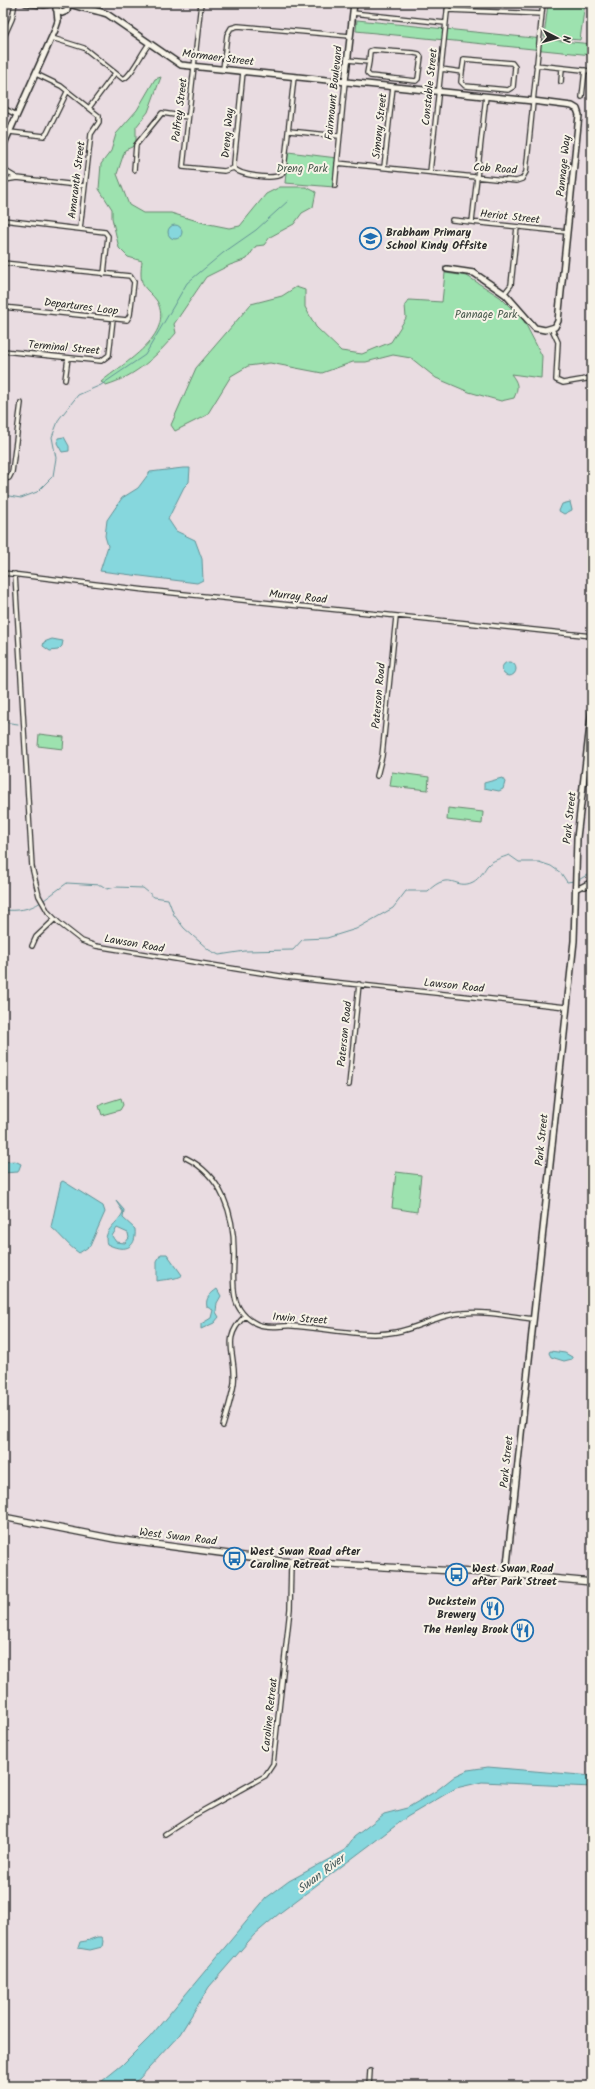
<svg xmlns="http://www.w3.org/2000/svg" width="595" height="2089" font-family="Kalam,sans-serif">
<style>
.green{fill:#9de2af;stroke:#64866d}
.water{fill:#86d7dd;stroke:#629296;fill-rule:evenodd}
.lines{fill:none;stroke-linecap:round;stroke-linejoin:round}
.stream{stroke:#629296;stroke-width:1}
.street-casing{stroke:#2b2b2b;stroke-width:6}
.secondary-casing{stroke:#2b2b2b;stroke-width:8}
.primary-casing{stroke:#2b2b2b;stroke-width:8}
.street{stroke:#f7f3e8;stroke-width:3.5}
.secondary{stroke:#f7f3e8;stroke-width:5}
.primary{stroke:#f7f3e8;stroke-width:5.5}
.labels{text-anchor:middle;dominant-baseline:central;stroke-width:4;stroke-linejoin:round;paint-order:stroke}
.street-label{font-size:11px;fill:#2b2b2b;stroke:#f7f3e8}
.park-label{font-size:11px;fill:#48594c;stroke:#f7f3e8}
.poi-label{font-size:11px;font-weight:bold;fill:#2b2b2b;stroke:#f7f3e8;text-anchor:start}
.water-label{font-size:12px;font-style:italic;fill:#425658;stroke:#f7f3e8}
</style>
<rect width="100%" height="100%" fill="#e9dce1"/>
<filter id="ink" filterUnits="userSpaceOnUse"><feTurbulence type="fractalNoise" baseFrequency=".025" numOctaves="2"/><feDisplacementMap in="SourceGraphic" scale="8" xChannelSelector="R" yChannelSelector="G"/><feConvolveMatrix kernelMatrix="1 2 1 2 8 2 1 2 1" color-interpolation-filters="sRGB"/></filter>
<g filter="url(#ink)">
<path class="green" d="M 548,3 L 585,3 L 580,40 L 544,37 Z
M 357,20 L 592,44 L 592,55 L 356,31 Z
M 161,77 L 148,112 L 136,127 L 136,141 L 132,147 L 125,150 L 117,174 L 129,205 L 143,213 L 171,213 L 204,223 L 229,228 L 240,226 L 266,194 L 280,187 L 306,187 L 316,192 L 313,207 L 302,213 L 294,224 L 270,237 L 264,245 L 256,246 L 247,259 L 230,265 L 206,277 L 174,324 L 176,333 C 156,357 136,376 106,385 L 101,382 C 123,363 175,336 157,301 C 153,295 146,290 143,285 C 140,278 141,268 142,261 L 128,257 L 119,248 L 112,218 L 112,209 L 99,189 L 101,164 L 111,151 L 116,134 L 137,110 L 155,79 Z
M 288,152 L 337,158 L 334,187 L 285,183 Z
M 445,273 L 467,276 L 500,297 L 524,321 L 542,356 L 541,378 L 511,374 C 518,383 519,387 514,398 L 501,401 L 469,392 L 436,378 L 411,358 L 393,355 L 366,362 L 353,362 L 322,373 L 270,363 L 248,366 L 231,376 L 207,415 L 175,431 L 171,425 L 196,368 L 251,304 L 282,296 L 296,287 L 305,290 L 305,307 L 316,327 L 341,351 L 362,354 L 391,342 L 406,318 L 405,305 L 409,300 L 442,302 Z
M 39,734 L 64,737 L 63,749 L 38,746 Z
M 392,772 L 429,777 L 428,790 L 390,786 Z
M 448,808 L 483,812 L 482,824 L 447,820 Z
M 121,1098 L 123,1105 L 120,1110 L 102,1115 L 99,1106 L 102,1104 Z
M 396,1172 L 421,1175 L 417,1212 L 392,1208 Z"/>
<path class="water" d="M168 232a7 7 0 1 1 14 0a7 7 0 1 1-14 0Z
M 64,437 L 69,446 L 69,451 L 62,452 L 57,443 L 58,438 Z
M 183,468 L 190,468 L 189,482 L 184,487 L 168,519 L 176,531 L 195,540 L 202,559 L 203,580 L 197,583 L 100,571 L 108,546 L 105,536 L 107,520 L 122,498 L 138,488 L 150,472 Z
M 570,502 L 572,510 L 564,514 L 559,511 L 562,504 Z
M 52,639 L 63,641 L 62,646 L 58,650 L 50,651 L 43,646 L 44,642 Z
M502 669a7 7 0 1 1 14 0a7 7 0 1 1-14 0Z
M 502,778 L 505,782 L 503,789 L 499,791 L 484,788 L 484,783 Z
M 15,1161 L 21,1164 L 18,1172 L 3,1173 L 3,1162 Z
M 63,1181 L 103,1206 L 105,1212 L 90,1246 L 79,1253 C 68,1246 61,1235 51,1227 L 61,1182 Z
M 116,1201 L 124,1210 L 123,1218 L 135,1229 C 137,1250 123,1252 107,1244 C 102,1230 119,1223 123,1212 ZM 117,1228 L 128,1233 L 129,1238 L 125,1243 L 116,1242 L 112,1236 Z
M 161,1254 L 167,1254 L 182,1275 C 175,1280 165,1279 157,1281 L 157,1261 Z
M 217,1289 L 221,1296 L 217,1303 L 216,1312 L 219,1317 L 214,1323 L 201,1329 L 201,1324 L 211,1318 L 213,1310 L 207,1307 C 205,1298 210,1294 217,1289 Z
M 550,1351 L 565,1353 L 572,1357 L 572,1359 L 564,1361 L 551,1357 L 549,1353 Z
M 488,1767 L 592,1776 L 592,1787 L 482,1782 L 456,1788 L 407,1817 L 281,1912 L 254,1935 L 209,1987 L 180,2034 L 139,2079 L 128,2086 L 96,2086 L 122,2065 L 150,2037 L 266,1898 L 289,1881 L 344,1851 L 354,1837 L 384,1814 L 407,1808 L 436,1791 L 455,1776 L 468,1770 Z
M 97,1937 L 101,1937 L 103,1941 L 102,1947 L 90,1950 L 78,1948 L 80,1942 L 86,1941 Z"/>
<g class="lines">
<path class="stream" d="M 3,495 L 21,498 L 37,492 L 53,476 L 56,458 L 52,437 L 59,419 L 78,395 L 101,385 L 145,355 L 187,283 L 223,253 L 256,230 L 288,201
M 3,722 L 18,724
M 577,881 L 592,872
M 44,900 L 67,883 L 101,885 L 107,889 L 116,887 L 143,888 L 154,897 L 168,899 L 174,915 L 184,928 L 209,950 L 219,955 L 245,951 L 293,950 L 303,939 L 327,938 L 356,929 L 393,908 L 406,891 L 428,891 C 451,869 455,891 473,882 C 480,878 483,872 487,866 C 492,860 502,858 509,855 L 519,862 L 539,862 L 551,866 L 561,873 L 567,882 L 574,881
M 3,910 C 17,911 29,910 41,902"/>
<defs>
<path id="street" d="M 201,3 L 183,167 L 224,171 L 234,168
M 447,10 L 542,14
M 353,13 L 445,23
M 52,38 L 84,48 L 123,79 C 131,77 142,52 149,44
M 3,39 L 12,19 L 15,3
M 347,60 L 369,62 L 370,51 L 373,50 L 414,53 L 419,54 L 421,57 L 418,79 L 416,81 L 370,76 L 367,73 L 369,62
M 536,65 L 592,71
M 223,69 L 227,35 L 231,28 L 238,26 L 350,36
M 441,69 L 462,72 L 461,82 L 465,86 L 508,90 L 513,87 L 515,67 L 512,63 L 464,59 L 462,72
M 243,72 L 234,163 L 234,168 C 240,176 272,179 281,175 L 284,170 L 294,77
M 36,74 L 61,86 L 99,116 L 99,122 L 91,134 L 80,229
M 561,82 L 562,68
M 582,97 L 585,70
M 3,108 L 17,115
M 89,108 L 115,73
M 289,131 L 339,136
M 10,132 L 44,136 L 47,133 L 67,92
M 337,163 L 516,181 L 522,179 L 526,172 L 543,3
M 384,167 L 393,87
M 134,170 L 136,145 L 162,113 L 188,117
M 7,172 L 17,178
M 430,172 L 448,3
M 5,180 L 17,178 L 85,186
M 335,186 L 345,82
M 3,220 L 105,232 L 108,236 L 104,274
M 452,220 L 567,232
M 472,222 L 486,96
M 3,263 L 130,276 L 134,282 L 130,315 L 127,320 L 3,307
M 504,294 L 511,285 L 517,227
M 552,329 L 558,342 L 556,380 L 563,383 L 592,378
M 3,351 L 101,361 L 109,355 L 113,319
M 65,380 L 68,358
M 3,479 L 9,478 L 12,472 L 21,403
M 3,573 L 145,590 L 592,636
M 15,574 L 32,867 L 39,896 L 48,912 L 59,923 L 82,941 L 96,946 L 286,977 L 566,1007
M 377,776 L 382,756 L 396,617
M 584,887 L 592,887
M 575,890 L 592,881
M 32,946 L 36,937 L 55,919
M 349,1085 L 359,984
M 186,1158 C 222,1176 234,1214 234,1252 C 234,1267 232,1282 235,1297 C 237,1309 246,1319 257,1324 C 269,1329 281,1325 293,1326 C 325,1328 365,1338 396,1332 C 419,1328 440,1314 463,1313 C 486,1311 509,1316 532,1319
M 223,1426 C 227,1412 232,1397 234,1383 C 237,1354 220,1340 245,1316
M 165,1834 L 193,1816 L 265,1776 L 273,1764 L 290,1609 L 291,1561
M 369,2086 L 370,2071"/>
<path id="secondary" d="M 26,3 L 44,5 L 54,3
M 56,3 L 56,9 L 62,13 L 67,11 L 68,3
M 68,3 C 81,9 94,9 107,14 L 181,65 L 533,101 L 572,106 L 577,109 L 579,115 L 558,321 L 555,327 L 545,330 L 535,328 L 506,295 L 496,288 L 474,273 L 447,269
M 345,82 L 354,3
M 3,146 L 55,30 L 58,21 L 57,11
M 3,167 L 7,175 L 3,182
M 506,1574 L 574,941 L 577,838 L 592,708"/>
<path id="primary" d="M 3,1517 L 115,1539 L 281,1561 L 506,1574 L 592,1582"/>
</defs>
<use href="#street" class="street-casing"/>
<use href="#secondary" class="secondary-casing"/>
<use href="#primary" class="primary-casing"/>
<use href="#street" class="street"/>
<use href="#secondary" class="secondary"/>
<use href="#primary" class="primary"/>
</g>
</g>
<defs>
<symbol id="school-ring" viewBox="-11 -11 22 22"><circle r="9.5" fill="#f7f3e8" stroke="#1f6fb2" stroke-width="1.5"/><path d="M0-5L7-2L0 1L-7-2ZM-4 1L0 2.5L4 1V4Q0 6-4 4Z" fill="#1f6fb2"/></symbol>
<symbol id="bus-ring" viewBox="-11 -11 22 22"><circle r="9.5" fill="#f7f3e8" stroke="#1f6fb2" stroke-width="1.5"/><path d="M-5-6H5V4H4V6H2V4H-2V6H-4V4H-5ZM-3.5-4V0h7V-4ZM-3.5 1.2v1.5H-2V1.2ZM2 1.2v1.5H3.5V1.2Z" fill="#1f6fb2"/></symbol>
<symbol id="restaurant-ring" viewBox="-11 -11 22 22"><circle r="9.5" fill="#f7f3e8" stroke="#1f6fb2" stroke-width="1.5"/><path d="M-5-6h1v4h1v-4h1v4h1v-4h1v5L-1.5 .5V6h-2V.5L-5-1ZM5-6V6H3V1.5H1.5Q1.5-4 5-6Z" fill="#1f6fb2"/></symbol>
</defs>
<g fill-rule="evenodd">
<use href="#school-ring" x="358" y="226" width="25" height="25"/>
<use href="#bus-ring" x="222" y="1546" width="25" height="25"/>
<use href="#bus-ring" x="444" y="1562" width="25" height="25"/>
<use href="#restaurant-ring" x="480" y="1596" width="25" height="25"/>
<use href="#restaurant-ring" x="510" y="1618" width="25" height="25"/>
</g>
<g class="labels">
<g class="street-label">
<text transform="translate(218 58) rotate(7)">Mormaer Street</text>
<text transform="translate(430 87) rotate(-84)">Constable Street</text>
<text transform="translate(334 93) rotate(-84)">Fairmount Boulevard</text>
<text transform="translate(180 110) rotate(-83)">Palfrey Street</text>
<text transform="translate(380 126) rotate(-84)">Simony Street</text>
<text transform="translate(228 133) rotate(-85)">Dreng Way</text>
<text transform="translate(564 166) rotate(-84)">Pannage Way</text>
<text transform="translate(495 169) rotate(4)">Cob Road</text>
<text transform="translate(77 180) rotate(-83)">Amaranth Street</text>
<text transform="translate(510 217) rotate(6)">Heriot Street</text>
<text transform="translate(81 307) rotate(7)">Departures Loop</text>
<text transform="translate(64 348) rotate(5)">Terminal Street</text>
<text transform="translate(298 597) rotate(6)">Murray Road</text>
<text transform="translate(379 696) rotate(-85)">Paterson Road</text>
<text transform="translate(570 818) rotate(-84)">Park Street</text>
<text transform="translate(134 944) rotate(10)">Lawson Road</text>
<text transform="translate(454 986) rotate(6)">Lawson Road</text>
<text transform="translate(345 1034) rotate(-84)">Paterson Road</text>
<text transform="translate(542 1140) rotate(-84)">Park Street</text>
<text transform="translate(300 1319) rotate(4)">Irwin Street</text>
<text transform="translate(507 1462) rotate(-84)">Park Street</text>
<text transform="translate(178 1537) rotate(7)">West Swan Road</text>
<text transform="translate(270 1715) rotate(-84)">Caroline Retreat</text>
</g>
<g class="park-label">
<text x="302" y="169">Dreng Park</text>
<text x="486" y="315">Pannage Park</text>
</g>
<g class="poi-label">
<text x="386" y="233">Brabham Primary<tspan x="386" dy="13">School Kindy Offsite</tspan></text>
<text x="250" y="1552">West Swan Road after<tspan x="250" dy="13">Caroline Retreat</tspan></text>
<text x="472" y="1569">West Swan Road<tspan x="472" dy="13">after Park Street</tspan></text>
<text x="476" y="1602" text-anchor="end">Duckstein<tspan x="476" dy="13">Brewery</tspan></text>
<text x="508" y="1630" text-anchor="end">The Henley Brook</text>
</g>
<g class="water-label">
<text transform="translate(321 1874) rotate(-37)">Swan River</text>
</g>
</g>
<rect width="595" height="2089" fill="none" stroke="#f7f3e8" stroke-width="16"/>
<rect x="8" y="8" width="579" height="2073" fill="none" stroke="#2b2b2b" stroke-width="1.5" filter="url(#ink)"/>
<g transform="translate(557 38) rotate(96)" stroke="#f7f3e8" stroke-width="3" paint-order="stroke">
<path d="M0-3L7 15L0 10L-7 15Z" fill="#2b2b2b"/>
<text y="-6" font-size="11" font-weight="bold" text-anchor="middle" fill="#2b2b2b">N</text>
</g>
</svg>
